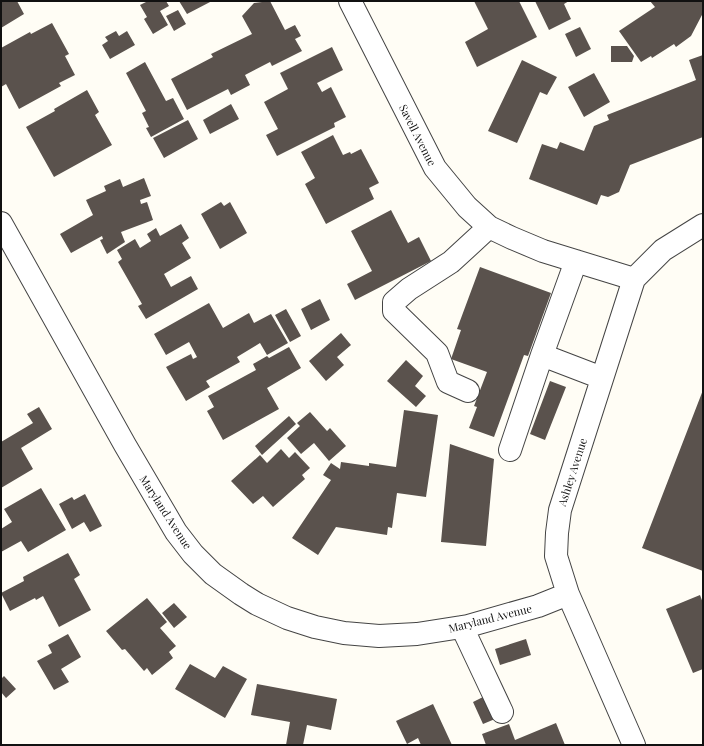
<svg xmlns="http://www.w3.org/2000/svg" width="704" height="746" font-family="'Playfair Display',serif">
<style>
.building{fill:#5a524d}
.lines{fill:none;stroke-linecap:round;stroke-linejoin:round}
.minor-casing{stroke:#444;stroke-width:24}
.minor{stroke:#fff;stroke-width:22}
.labels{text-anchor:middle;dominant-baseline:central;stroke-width:4;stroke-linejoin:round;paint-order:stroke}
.street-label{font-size:11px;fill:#111;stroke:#fff}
</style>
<rect width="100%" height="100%" fill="#fffdf5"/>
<path class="building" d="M 1,1 L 17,1 L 24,14 L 1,28 Z
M 148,1 L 166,1 L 169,6 L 160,11 L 168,25 L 153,34 L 144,19 L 147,17 L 140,5 Z
M 179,1 L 212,1 L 187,14 Z
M 270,1 L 285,30 L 295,25 L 301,36 L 295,39 L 302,51 L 272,66 L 270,62 L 245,75 L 250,85 L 231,95 L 228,89 L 187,110 L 171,79 L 213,57 L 211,54 L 252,34 L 242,16 L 254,3 Z
M 474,1 L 519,1 L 537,37 L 477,67 L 465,42 L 488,29 Z
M 535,1 L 569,1 L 564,4 L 571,19 L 549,30 Z
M 650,1 L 703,1 L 703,13 L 691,36 L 676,47 L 674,44 L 652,58 L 651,56 L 641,62 L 619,31 L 655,7 Z
M 178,10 L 186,24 L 174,31 L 166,16 Z
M 52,23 L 69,54 L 65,56 L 75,75 L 59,83 L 61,86 L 19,109 L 6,84 L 1,87 L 1,48 L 30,32 L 31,34 Z
M 580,27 L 591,49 L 576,57 L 565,34 Z
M 116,31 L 119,36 L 127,31 L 135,45 L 110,59 L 102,45 L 108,41 L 105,37 Z
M 611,46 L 627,46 L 634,56 L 632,62 L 611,62 Z
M 332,47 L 343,70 L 317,83 L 322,92 L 331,87 L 346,117 L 334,123 L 335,127 L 277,156 L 266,135 L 278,129 L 264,102 L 288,89 L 280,73 Z
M 703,55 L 703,137 L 630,165 L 619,192 L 608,197 L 601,195 L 597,205 L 529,179 L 542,144 L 557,149 L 560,142 L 584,151 L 594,126 L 609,120 L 607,115 L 696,80 L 689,60 Z
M 522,60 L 557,77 L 547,95 L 540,92 L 517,143 L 488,131 Z
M 145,62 L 166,101 L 173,98 L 184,119 L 151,137 L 146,128 L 149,127 L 142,113 L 146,111 L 126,73 Z
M 594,73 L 610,102 L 584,117 L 568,87 Z
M 87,90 L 99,112 L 95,115 L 112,145 L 54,177 L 26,127 L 55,111 L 54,109 Z
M 231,104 L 239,119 L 210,134 L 203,120 Z
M 188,120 L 198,139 L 164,158 L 153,138 Z
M 333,135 L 343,155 L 350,152 L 351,154 L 361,149 L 379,183 L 369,188 L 374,199 L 326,224 L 305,184 L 315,178 L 301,152 Z
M 144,178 L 151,196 L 140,200 L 141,204 L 147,202 L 153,220 L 121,232 L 125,242 L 107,254 L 100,240 L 103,239 L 102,236 L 71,253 L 60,234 L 93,215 L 86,200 L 106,191 L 104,186 L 120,179 L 123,187 Z
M 221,202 L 224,206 L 230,202 L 247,233 L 220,249 L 201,214 Z
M 391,210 L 408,243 L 419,237 L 431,261 L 355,300 L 347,284 L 372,271 L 351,231 Z
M 181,224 L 189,238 L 182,243 L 191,258 L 164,274 L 171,287 L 191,276 L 198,289 L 146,319 L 138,306 L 142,304 L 118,262 L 122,259 L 117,250 L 135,239 L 140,248 L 151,241 L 147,234 L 156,228 L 160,236 Z
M 480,267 L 551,293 L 528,356 L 524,355 L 494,437 L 469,428 L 477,407 L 474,406 L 487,372 L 451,359 L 461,330 L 457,329 Z
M 320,299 L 330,320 L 311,330 L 301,309 Z
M 209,303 L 223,328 L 249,313 L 254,323 L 271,314 L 288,343 L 267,355 L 260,343 L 237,357 L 240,362 L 206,381 L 210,387 L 186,401 L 166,367 L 191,354 L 193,359 L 197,357 L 189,342 L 166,355 L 154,334 Z
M 286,309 L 301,336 L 290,342 L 275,315 Z
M 341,333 L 351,345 L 337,357 L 344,365 L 326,381 L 309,361 Z
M 289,347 L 301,368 L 267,388 L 279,409 L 223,440 L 207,411 L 214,407 L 208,396 L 256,370 L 253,364 L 267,356 L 269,358 Z
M 406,360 L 423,376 L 415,386 L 426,396 L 416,407 L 387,381 Z
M 550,381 L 566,387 L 545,440 L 530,434 Z
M 703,390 L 703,571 L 642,548 Z
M 39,407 L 52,429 L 21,448 L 33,469 L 1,488 L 1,442 L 33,423 L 27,414 Z
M 404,410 L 438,415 L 426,497 L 397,493 L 392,528 L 388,527 L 387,535 L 336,527 L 318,555 L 292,538 L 331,480 L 323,475 L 331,463 L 340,469 L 341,462 L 369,466 L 369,463 L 396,467 Z
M 310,412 L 327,431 L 330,428 L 346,446 L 329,461 L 314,443 L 301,454 L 287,438 L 300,426 L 297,423 Z
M 289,416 L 296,424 L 262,455 L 255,446 Z
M 450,444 L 494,459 L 486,546 L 441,542 Z
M 281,449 L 289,458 L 295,452 L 310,468 L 302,475 L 305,479 L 273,507 L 263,496 L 253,504 L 231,481 L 260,455 L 267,463 Z
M 41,488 L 66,530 L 28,552 L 21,541 L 1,552 L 1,529 L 12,522 L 4,509 Z
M 85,494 L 102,526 L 90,532 L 84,522 L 72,529 L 59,504 L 72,497 L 74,500 Z
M 68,553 L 80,575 L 74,579 L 91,610 L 59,627 L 43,596 L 36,600 L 35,598 L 10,611 L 1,593 L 24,581 L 23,577 Z
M 700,595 L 703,603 L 703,669 L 693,673 L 666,609 Z
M 147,598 L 167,622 L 160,628 L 176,646 L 169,652 L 173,658 L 152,675 L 147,668 L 144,671 L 125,649 L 122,650 L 106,631 Z
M 174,603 L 187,617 L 174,628 L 162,613 Z
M 68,634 L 81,657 L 61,669 L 69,682 L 54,690 L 37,661 L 52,653 L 48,645 Z
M 526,639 L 531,655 L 500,665 L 495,649 Z
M 190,664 L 215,678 L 223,666 L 247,679 L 225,718 L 175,689 Z
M 4,676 L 16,689 L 6,698 L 1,692 L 1,679 Z
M 257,684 L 337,699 L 331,730 L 307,725 L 303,745 L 286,745 L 290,722 L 251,715 Z
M 485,696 L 495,719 L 483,724 L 473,702 Z
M 433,704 L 452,745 L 421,745 L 418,738 L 407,744 L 396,721 Z
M 556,723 L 565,745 L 486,745 L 482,734 L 509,724 L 515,740 Z"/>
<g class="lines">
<defs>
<path id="minor" d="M 350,1 L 435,168 L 467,207 L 489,227 L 512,238 L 543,251 L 634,279
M 1,223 L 125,445 L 176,532 L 193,554 L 213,574 L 241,594 L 257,604 L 287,618 L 315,627 L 344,633 L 379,636 L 417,634 L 468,626 L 538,606 L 568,594
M 542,355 L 602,378
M 468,391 L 448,382 L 437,353 L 394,311 L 394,302 L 409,289 L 451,262 L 489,227
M 510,450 L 542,355 L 576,261
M 462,627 L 502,712
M 634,745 L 568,594 L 556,556 L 557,533 L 560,510 L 634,279 L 663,250 L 703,225"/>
</defs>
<use href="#minor" class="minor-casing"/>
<use href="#minor" class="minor"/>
</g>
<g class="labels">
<g class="street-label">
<text transform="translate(418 135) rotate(63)">Savell Avenue</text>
<text transform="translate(572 472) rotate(-72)">Ashley Avenue</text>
<text transform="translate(166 512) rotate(57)">Maryland Avenue</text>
<text transform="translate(490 618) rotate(-14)">Maryland Avenue</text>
</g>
</g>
<rect width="704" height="746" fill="none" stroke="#111111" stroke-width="4"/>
</svg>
